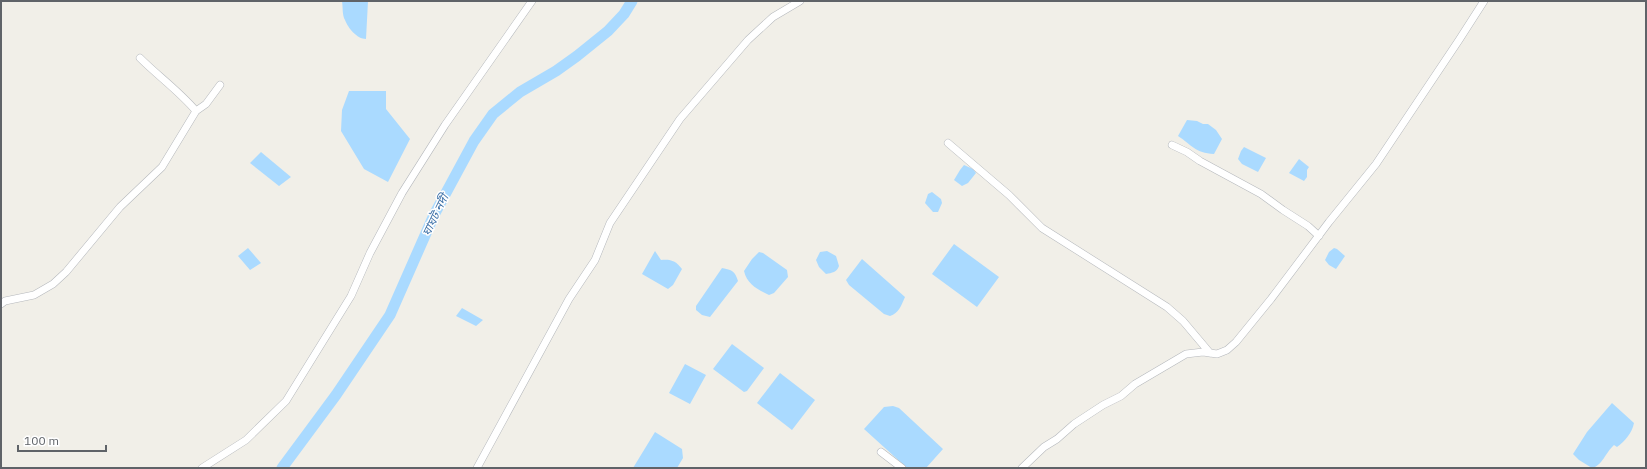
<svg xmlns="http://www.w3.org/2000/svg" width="1647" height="469" font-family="'IBM Plex Sans','Noto Sans Bengali',sans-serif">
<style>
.water{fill:#aadaff}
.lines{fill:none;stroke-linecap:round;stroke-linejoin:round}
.river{stroke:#aadaff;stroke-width:11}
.minor-casing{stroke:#b5b8bc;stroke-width:8}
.minor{stroke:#fff;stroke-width:7}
.labels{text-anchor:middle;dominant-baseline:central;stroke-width:3;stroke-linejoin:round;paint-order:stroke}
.water-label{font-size:12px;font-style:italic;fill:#4174aa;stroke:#fff}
</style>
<rect width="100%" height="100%" fill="#f1efe8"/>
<path class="water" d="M 342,1 L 368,1 L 366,39 C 357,39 348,28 345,20 C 342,15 343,7 342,1 Z
M 349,91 L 386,91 L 386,109 L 410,139 L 388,182 L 364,169 L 341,131 L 342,110 Z
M 1187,120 L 1197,121 L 1203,124 L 1208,124 L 1216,130 L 1222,139 L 1214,154 C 1195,153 1192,145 1178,136 Z
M 1244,147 L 1266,158 L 1258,172 L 1242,164 L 1238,159 L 1241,151 Z
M 261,152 L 291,177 L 279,186 L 250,163 Z
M 1299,159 L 1309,167 L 1307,170 L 1307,177 L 1304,181 L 1289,173 Z
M 964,165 L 973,169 L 976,173 L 968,183 L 962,186 L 954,180 L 960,170 Z
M 932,192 L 941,199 L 942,203 L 938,212 L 933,212 L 925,203 L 928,194 Z
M 954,244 L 999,277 L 977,307 L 932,274 Z
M 248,248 L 261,263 L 250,270 L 238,256 Z
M 1334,248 L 1337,249 L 1345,256 L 1336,269 L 1329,265 L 1325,260 L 1329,252 Z
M 655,251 L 661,260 C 671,259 676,261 682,269 L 673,285 L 668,289 L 642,274 Z
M 827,251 L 836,256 L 839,266 C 837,272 832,273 826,274 L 819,267 L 816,260 L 820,252 Z
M 759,252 L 763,253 L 787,270 L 788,277 L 774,293 L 769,295 C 758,290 747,284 744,271 L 752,259 Z
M 862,259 L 905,297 C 901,306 899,313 890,316 L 884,314 L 849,285 L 846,280 Z
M 722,268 C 732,270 735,271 738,281 L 710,317 L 702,315 L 696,310 L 696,306 Z
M 462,308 L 483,320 L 476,326 L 456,316 Z
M 732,344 L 764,368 L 747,391 L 744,392 L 713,369 Z
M 685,364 L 706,375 L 690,404 L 669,393 Z
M 780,373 L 815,400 L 792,430 L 757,403 Z
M 1612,403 L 1634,423 C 1632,433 1625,441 1617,447 L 1614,445 C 1606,452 1602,466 1592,468 L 1579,460 L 1573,454 L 1587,432 Z
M 893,406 L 899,408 L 943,449 L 926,468 L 907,468 L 864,429 L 884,407 Z
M 655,432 L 682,449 L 683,458 L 677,468 L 633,468 Z"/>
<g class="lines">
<path class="river" d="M 282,468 L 336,395 L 390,315 L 434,215 L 474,141 L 493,114 L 520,92 L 556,71 L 577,56 L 608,31 L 624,14 L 632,1"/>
<defs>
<path id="minor" d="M 140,58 C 158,76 179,91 196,111
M 948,143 L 1009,195 L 1042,228 L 1167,307 L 1183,321 L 1210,353
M 1172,145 L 1187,152 L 1200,161 L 1261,194 L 1283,210 L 1308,226 L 1319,236
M 1,304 L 5,301 L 34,295 L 53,284 L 66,272 L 120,207 L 162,167 L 196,111 L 206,104 L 220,85
M 881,452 L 902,468
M 202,468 L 246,440 L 286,401 L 351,296 L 370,253 L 402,193 L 445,125 L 532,1
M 477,468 L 569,299 L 595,260 L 610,223 L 680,119 L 748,40 L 773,17 L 800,1
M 1022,468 L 1044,447 L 1057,439 L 1074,424 L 1103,405 L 1121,396 L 1135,384 L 1186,354 L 1203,352 L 1217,354 L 1227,350 L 1236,342 L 1271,299 L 1329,222 L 1376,164 L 1459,40 L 1484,1"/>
</defs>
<use href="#minor" class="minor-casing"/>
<use href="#minor" class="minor"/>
</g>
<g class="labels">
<g class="water-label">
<text transform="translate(435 215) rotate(-64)">ঘাঘট নদী</text>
</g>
</g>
<rect width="1647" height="469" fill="none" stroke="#5f6368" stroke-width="4"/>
<path d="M18 445v6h88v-6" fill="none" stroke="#5f6368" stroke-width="2"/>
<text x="24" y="445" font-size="12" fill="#5f6368" stroke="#ffffff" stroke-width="3" paint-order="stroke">100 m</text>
</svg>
